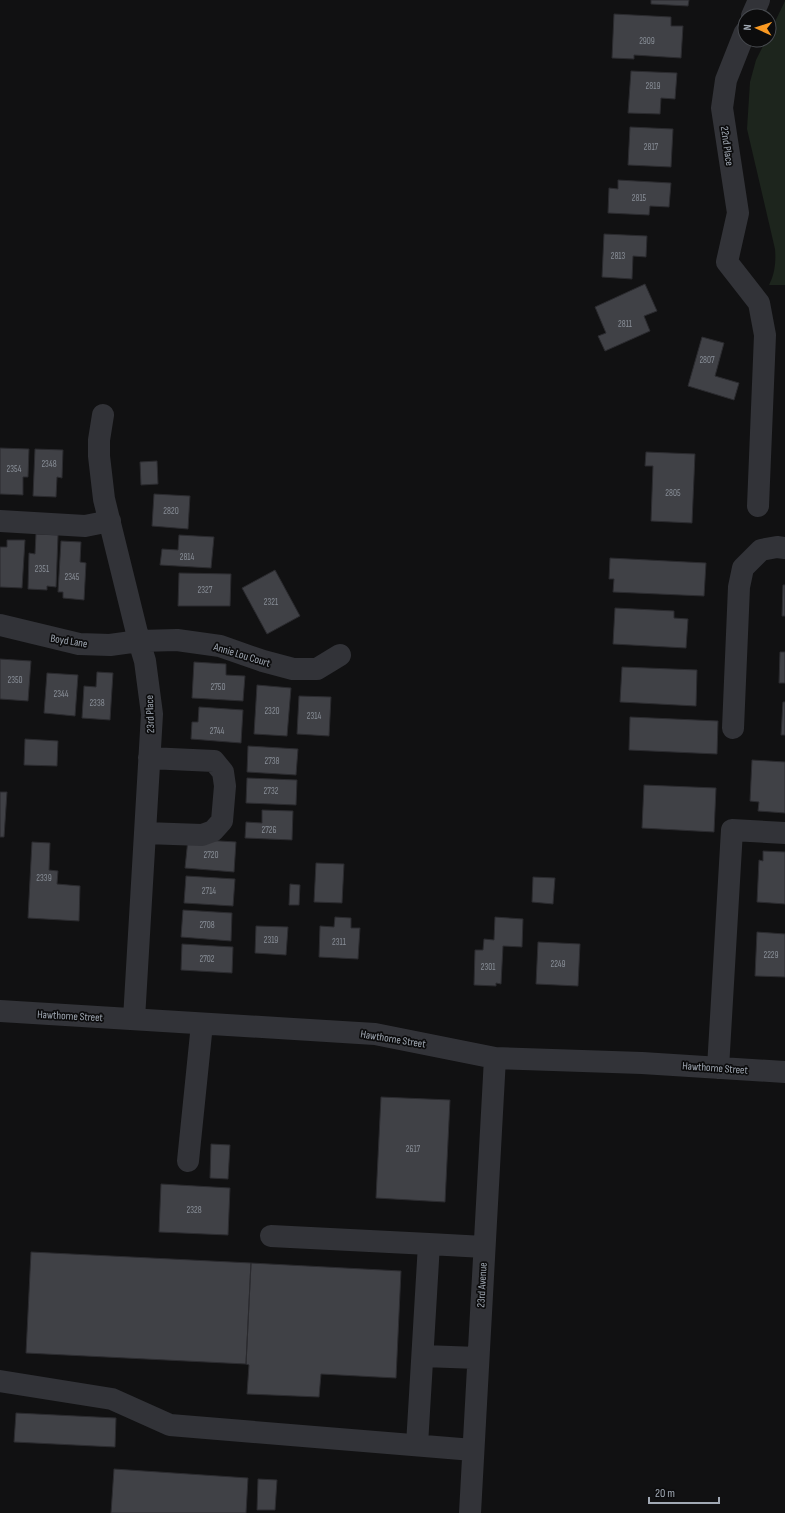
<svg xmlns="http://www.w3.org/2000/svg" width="785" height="1513" font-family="'Sofia Sans Condensed',sans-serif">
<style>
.green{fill:#1d251d}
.building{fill:#404146;stroke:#2b2b2f}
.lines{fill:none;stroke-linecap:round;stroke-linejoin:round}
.minor{stroke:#323338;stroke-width:22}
.labels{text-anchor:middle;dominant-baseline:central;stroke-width:3.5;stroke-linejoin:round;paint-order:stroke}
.number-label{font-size:9px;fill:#898f98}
.street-label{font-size:11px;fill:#a1a9b4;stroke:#0c0c0d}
</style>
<rect width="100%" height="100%" fill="#111112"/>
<path class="green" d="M 785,1 L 785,285 L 769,285 C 775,273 776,262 775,249 L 747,129 L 750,82 L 756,60 L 766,40 L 769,40 L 769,34 Z"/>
<path class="building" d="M 651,0 L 689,0 L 688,6 L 651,4 Z
M 614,14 L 671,17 L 671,26 L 683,26 L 681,58 L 634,55 L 634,59 L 612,58 Z
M 631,71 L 677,73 L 675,99 L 661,98 L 660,114 L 628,113 Z
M 630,127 L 673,129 L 671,167 L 628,165 Z
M 618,180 L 671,183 L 669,207 L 650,206 L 649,215 L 608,213 L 609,188 L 618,189 Z
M 604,234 L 647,236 L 646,257 L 633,256 L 632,279 L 602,277 Z
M 645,284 L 657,311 L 644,316 L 650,331 L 605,351 L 598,336 L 606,333 L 595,307 Z
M 702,337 L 724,343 L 715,376 L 739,383 L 734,400 L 688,386 Z
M 0,448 L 29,449 L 28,477 L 23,477 L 23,495 L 0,494 Z
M 35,449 L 63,450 L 62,478 L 57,477 L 56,497 L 33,496 Z
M 646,452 L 695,454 L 692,523 L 651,521 L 653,466 L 645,466 Z
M 157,461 L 158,484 L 141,485 L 140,462 Z
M 154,494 L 190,496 L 188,529 L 152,526 Z
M 36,534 L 58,535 L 56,587 L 47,586 L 47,590 L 28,589 L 29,553 L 35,554 Z
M 179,535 L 214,537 L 211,568 L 160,565 L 162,549 L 178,550 Z
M 7,540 L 25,540 L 22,588 L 0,587 L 0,547 L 7,547 Z
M 61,541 L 81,542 L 80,562 L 86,563 L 84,600 L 63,598 L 63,592 L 58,592 Z
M 610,558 L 706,563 L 704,596 L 613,592 L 614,579 L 609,579 Z
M 275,570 L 300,616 L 267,634 L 242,588 Z
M 179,573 L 231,574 L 230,606 L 178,606 Z
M 783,585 L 785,585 L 785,616 L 782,616 Z
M 615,608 L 674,611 L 674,618 L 688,619 L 686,648 L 613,644 Z
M 780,652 L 785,652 L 785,683 L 779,683 Z
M 0,659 L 31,661 L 28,701 L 0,699 Z
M 194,662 L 226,664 L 226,675 L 245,676 L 243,701 L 192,698 Z
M 622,667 L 697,670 L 696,706 L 620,702 Z
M 97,672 L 113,673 L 110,720 L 82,718 L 84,686 L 96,687 Z
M 47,673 L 78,675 L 75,716 L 44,713 Z
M 257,685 L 291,688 L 287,736 L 254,734 Z
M 299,696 L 331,697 L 329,736 L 297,734 Z
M 783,702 L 785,702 L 785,735 L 781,735 Z
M 199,707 L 243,710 L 241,743 L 191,739 L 192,722 L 198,722 Z
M 630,717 L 718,721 L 717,754 L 629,750 Z
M 25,739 L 58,741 L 57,766 L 24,765 Z
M 248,746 L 298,749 L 296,775 L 247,772 Z
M 752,760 L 785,762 L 785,813 L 758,811 L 759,802 L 750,801 Z
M 247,778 L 297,780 L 296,805 L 246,803 Z
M 644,785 L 716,788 L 714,832 L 642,828 Z
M 0,792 L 7,792 L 4,837 L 0,837 Z
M 262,810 L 293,811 L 292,840 L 245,838 L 246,822 L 262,823 Z
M 188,839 L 236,842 L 234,872 L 185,868 Z
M 32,842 L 50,843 L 49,870 L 58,871 L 57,884 L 80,886 L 79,921 L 28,918 Z
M 763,851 L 785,852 L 785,904 L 757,902 L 759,860 L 763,861 Z
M 316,863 L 344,864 L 342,903 L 314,902 Z
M 186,876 L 235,879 L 233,906 L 184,903 Z
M 533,877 L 555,878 L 553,904 L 532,902 Z
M 290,884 L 300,885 L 299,905 L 289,905 Z
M 183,910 L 232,913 L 231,941 L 181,937 Z
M 335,917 L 351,918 L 351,928 L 360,928 L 358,959 L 319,957 L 320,926 L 334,927 Z
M 495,917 L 523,919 L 522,947 L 503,946 L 501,984 L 496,983 L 496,986 L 474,985 L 475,950 L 483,950 L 484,939 L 494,940 Z
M 256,926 L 288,927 L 286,955 L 255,953 Z
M 757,932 L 785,934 L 785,977 L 755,976 Z
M 538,942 L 580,944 L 578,986 L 536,984 Z
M 182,944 L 233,947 L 232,973 L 181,970 Z
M 381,1097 L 450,1100 L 445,1202 L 376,1198 Z
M 211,1144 L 230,1145 L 228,1179 L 210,1178 Z
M 161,1184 L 230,1188 L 228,1235 L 159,1232 Z
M 31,1252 L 251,1263 L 246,1364 L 26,1353 Z
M 251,1263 L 401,1271 L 396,1378 L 321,1374 L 319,1397 L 247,1394 L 249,1365 L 246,1364 Z
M 16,1413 L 116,1418 L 115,1447 L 14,1442 Z
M 114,1469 L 248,1478 L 246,1513 L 111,1513 Z
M 258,1479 L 277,1480 L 275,1510 L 257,1510 Z"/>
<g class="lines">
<path class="minor" d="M 752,16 L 759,0
M 745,32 L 726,80 L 722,108 L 738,213 L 727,262 L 759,303 L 765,335 L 758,506
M 103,415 L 99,440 L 99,456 L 104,499 L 139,641 L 145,661 L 152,714 L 134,1019
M 0,521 L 85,526 L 110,521
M 0,625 L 79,644 L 110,645 L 139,641 L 177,640 L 220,646 L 263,661 L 293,669 L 317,669 L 340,655
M 733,728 L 739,587 L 743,568 L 761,550 L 777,547 L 785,548
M 145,833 L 202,835 L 213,831 L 222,821 L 225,786 L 223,772 L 214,761 L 149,758
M 0,1011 L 375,1034 L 495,1058 L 642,1063 L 785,1072
M 718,1068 L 732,830 L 785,833
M 188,1161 L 202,1024
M 271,1236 L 429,1244 L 417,1445
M 429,1244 L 484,1247
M 423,1356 L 478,1358
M 0,1381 L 112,1399 L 170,1425 L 473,1450
M 470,1513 L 495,1058"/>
</g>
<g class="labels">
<g class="number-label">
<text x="647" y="41">2909</text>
<text x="653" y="86">2819</text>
<text x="651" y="147">2817</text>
<text x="639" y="198">2815</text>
<text x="618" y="256">2813</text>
<text x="625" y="324">2811</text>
<text x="707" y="360">2807</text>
<text x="49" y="464">2348</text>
<text x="14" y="469">2354</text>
<text x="673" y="493">2805</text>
<text x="171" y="511">2820</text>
<text x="187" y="557">2814</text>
<text x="42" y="569">2351</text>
<text x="72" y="577">2345</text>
<text x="205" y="590">2327</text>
<text x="271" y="602">2321</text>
<text x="15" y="680">2350</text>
<text x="218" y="687">2750</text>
<text x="61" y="694">2344</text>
<text x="97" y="703">2338</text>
<text x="272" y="711">2320</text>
<text x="314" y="716">2314</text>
<text x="217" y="731">2744</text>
<text x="272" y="761">2738</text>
<text x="271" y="791">2732</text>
<text x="269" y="830">2726</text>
<text x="211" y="855">2720</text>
<text x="44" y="878">2339</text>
<text x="209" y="891">2714</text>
<text x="207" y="925">2708</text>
<text x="271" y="940">2319</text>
<text x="339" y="942">2311</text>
<text x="771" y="955">2229</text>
<text x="207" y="959">2702</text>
<text x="558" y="964">2249</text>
<text x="488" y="967">2301</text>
<text x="413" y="1149">2617</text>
<text x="194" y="1210">2328</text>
</g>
<g class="street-label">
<text transform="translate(727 146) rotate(82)">22nd Place</text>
<text transform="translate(69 641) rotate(9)">Boyd Lane</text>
<text transform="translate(242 655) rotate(17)">Annie Lou Court</text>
<text transform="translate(150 714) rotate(-92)">23rd Place</text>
<text transform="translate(70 1016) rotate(3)">Hawthorne Street</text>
<text transform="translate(393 1039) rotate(9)">Hawthorne Street</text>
<text transform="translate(715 1068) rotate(4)">Hawthorne Street</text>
<text transform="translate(482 1285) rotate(-87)">23rd Avenue</text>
</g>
</g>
<g transform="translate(757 28) rotate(273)"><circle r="19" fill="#0c0c0d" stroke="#484b50"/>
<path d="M0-3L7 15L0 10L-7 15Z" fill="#f99922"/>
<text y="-6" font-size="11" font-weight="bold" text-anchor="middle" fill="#a1a9b4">N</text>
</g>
<path d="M649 1497v6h70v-6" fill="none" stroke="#a1a9b4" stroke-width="2"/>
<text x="655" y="1497" font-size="12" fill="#a1a9b4" stroke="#0c0c0d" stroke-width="3" paint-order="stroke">20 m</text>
</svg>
